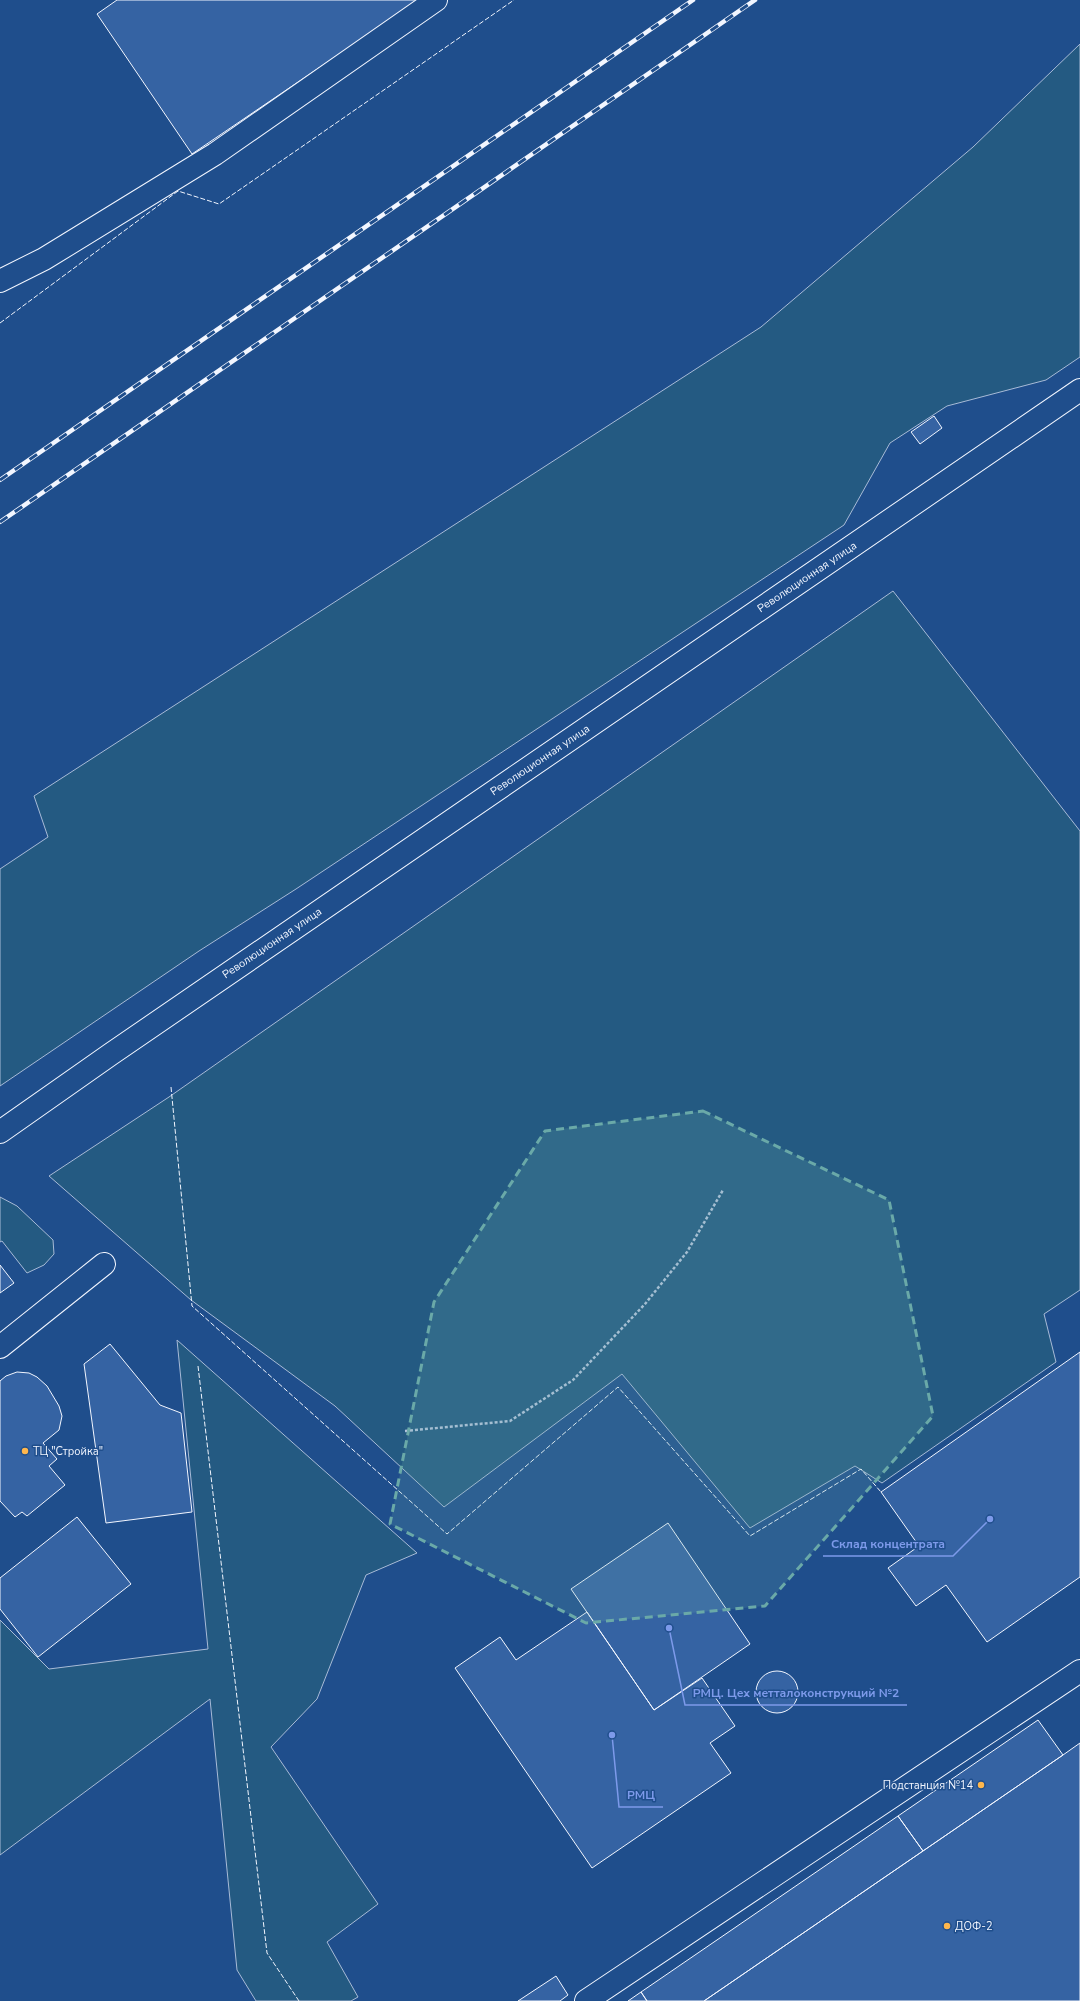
<svg xmlns="http://www.w3.org/2000/svg" width="1080" height="2001" font-family="'Nunito Sans',sans-serif">
<style>
.green{fill:#245a82;stroke:#a8bbd7}
.building{fill:#3563a3;stroke:#f2f6ff}
.lines{fill:none;stroke-linecap:round;stroke-linejoin:round}
.minor-casing{stroke:#f2f6ff;stroke-width:24}
.path{stroke:#b3c4dc;stroke-width:2.5;stroke-dasharray:3 2;stroke-linecap:butt}
.minor{stroke:#1f4e8c;stroke-width:22}
.rail-casing{stroke:#f2f6ff;stroke-width:4.5}
.rail{stroke:#1f4e8c;stroke-width:3;stroke-dasharray:9;stroke-linecap:butt}
.fence{stroke:#f2f6ff;stroke-width:1;stroke-dasharray:5 2;stroke-linecap:butt}
.marked{fill:#6aa9a8;fill-opacity:0.2;stroke:#6aa9a8;stroke-width:3;stroke-dasharray:8 5;stroke-linejoin:round}
.poi-dot{fill:#ffb74d;stroke:#1f4e8c;stroke-width:1.5}
.labels{text-anchor:middle;dominant-baseline:central;stroke-width:3;stroke-linejoin:round;paint-order:stroke}
.street-label{font-size:11px;fill:#f2f6ff;stroke:#1f4e8c}
.poi-label{font-size:11px;fill:#f2f6ff;stroke:#1f4e8c;text-anchor:start}
.leader{fill:none;stroke:#7d9aea;stroke-width:1.5}
.callout-dot{fill:#7d9aea;stroke:#1f4e8c;stroke-width:1.5}
.callout-label{font-size:12px;text-anchor:middle;font-weight:bold;fill:#7d9aea;stroke:#1f4e8c;stroke-width:3;stroke-linejoin:round;paint-order:stroke}
</style>
<rect width="100%" height="100%" fill="#1f4e8c"/>
<path class="green" d="M 1080,44 L 1080,357 L 1046,380 L 947,406 L 890,443 L 844,525 L 296,889 L 199,951 L 0,1086 L 0,869 L 48,837 L 34,796 L 761,327 L 973,147 Z
M 893,591 L 1080,831 L 1080,1290 L 1044,1314 L 1056,1362 L 882,1483 L 855,1466 L 750,1528 L 622,1374 L 444,1507 L 335,1406 L 191,1300 L 49,1176 L 169,1097 Z
M 0,1197 L 17,1206 L 53,1240 L 54,1254 L 44,1265 L 27,1273 L 2,1241 L 0,1242 Z
M 177,1340 L 417,1553 L 366,1575 L 317,1699 L 271,1747 L 378,1904 L 327,1942 L 358,1997 L 351,2001 L 256,2001 L 237,1970 L 210,1699 L 0,1855 L 0,1620 L 49,1669 L 208,1649 Z"/>
<path class="building" d="M 117,0 L 419,0 L 192,154 L 97,14 Z
M 934,416 L 942,428 L 920,444 L 911,432 Z
M 0,1265 L 14,1283 L 0,1293 Z
M 110,1344 L 160,1405 L 181,1413 L 192,1512 L 106,1523 L 84,1364 Z
M 1080,1352 L 1080,1577 L 987,1642 L 946,1585 L 916,1606 L 888,1568 L 919,1546 L 881,1492 Z
M 17,1372 L 29,1373 L 37,1377 L 47,1386 L 59,1406 L 62,1416 L 59,1430 L 43,1443 L 57,1459 L 49,1466 L 65,1485 L 27,1516 L 22,1512 L 15,1517 L 0,1501 L 0,1381 L 6,1376 Z
M 77,1517 L 131,1584 L 38,1657 L 0,1609 L 0,1578 Z
M 668,1523 L 750,1644 L 654,1710 L 571,1589 Z
M 587,1612 L 654,1710 L 702,1678 L 735,1726 L 710,1743 L 731,1773 L 592,1868 L 455,1668 L 500,1637 L 516,1660 Z
M756 1692a21 21 0 1 1 42 0a21 21 0 1 1-42 0Z
M 1038,1720 L 1063,1755 L 923,1851 L 898,1816 Z
M 1080,1743 L 1080,2001 L 704,2001 L 1063,1755 Z
M 898,1816 L 923,1851 L 704,2001 L 647,2001 L 641,1992 Z
M 556,1976 L 568,1995 L 560,2001 L 518,2001 Z
M 641,1992 L 647,2001 L 628,2001 Z"/>
<g class="lines">
<defs>
<path id="minor" d="M 0,281 L 44,259 L 215,154 L 436,0
M 0,1132 L 111,1054 L 1080,390
M 0,1347 L 104,1264
M 586,2001 L 1080,1671"/>
</defs>
<use href="#minor" class="minor-casing"/>
<path class="path" d="M 405,1431 L 510,1421 L 573,1380 L 645,1304 L 687,1252 L 723,1190"/>
<use href="#minor" class="minor"/>
<defs>
<path id="rail" d="M 0,480 L 693,0
M 0,522 L 755,0"/>
</defs>
<use href="#rail" class="rail-casing"/>
<use href="#rail" class="rail"/>
<path class="fence" d="M 0,323 L 178,191 L 219,204 L 514,0
M 171,1087 L 192,1306 L 447,1534 L 618,1387 L 750,1536 L 861,1469 L 881,1492
M 198,1366 L 267,1953 L 299,2001"/>
</g>
<path class="marked" d="M 703,1111 L 889,1200 L 933,1416 L 765,1606 L 586,1623 L 390,1524 L 434,1302 L 545,1131 Z"/>
<g class="poi-dot">
<circle cx="25" cy="1451" r="4"/>
<circle cx="981" cy="1785" r="4"/>
<circle cx="947" cy="1926" r="4"/>
</g>
<g class="labels">
<g class="street-label">
<text transform="translate(807 577) rotate(-34)">Революционная улица</text>
<text transform="translate(540 760) rotate(-34)">Революционная улица</text>
<text transform="translate(272 943) rotate(-34)">Революционная улица</text>
</g>
<g class="poi-label">
<text x="33" y="1451">ТЦ "Стройка"</text>
<text x="973" y="1785" text-anchor="end">Подстанция №14</text>
<text x="955" y="1926">ДОФ-2</text>
</g>
</g>
<path class="leader" d="M990 1519L953 1556H823M669 1628L685 1705H907M612 1735L619 1807H663"/>
<g class="callout-dot">
<circle cx="990" cy="1519" r="4"/>
<circle cx="669" cy="1628" r="4"/>
<circle cx="612" cy="1735" r="4"/>
</g>
<g class="callout-label">
<text x="888" y="1548">Склад концентрата</text>
<text x="796" y="1697">РМЦ. Цех метталоконструкций №2</text>
<text x="641" y="1799">РМЦ</text>
</g>
</svg>
